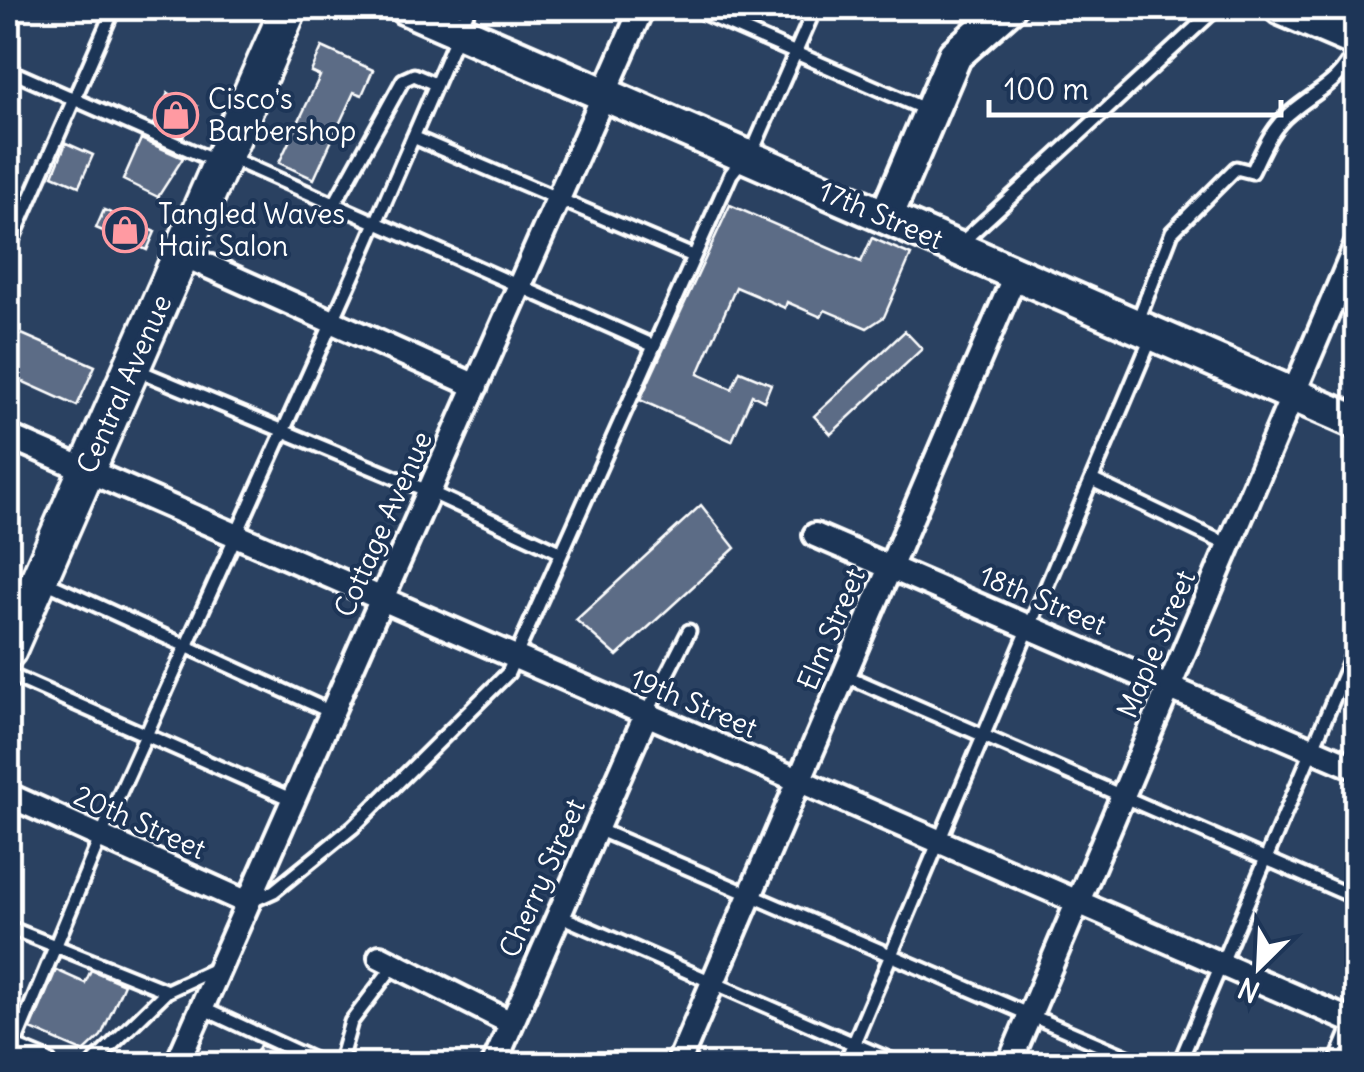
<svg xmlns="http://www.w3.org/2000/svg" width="1364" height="1072" font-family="Delius,sans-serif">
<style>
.building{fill:#5b6c86;stroke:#fff;stroke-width:2.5}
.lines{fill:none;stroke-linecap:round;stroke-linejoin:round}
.lane-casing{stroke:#fff;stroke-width:19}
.street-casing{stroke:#fff;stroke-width:30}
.secondary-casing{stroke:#fff;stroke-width:40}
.primary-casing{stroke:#fff;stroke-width:42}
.lane{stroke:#1d3557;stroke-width:11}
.street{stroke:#1d3557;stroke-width:22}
.secondary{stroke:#1d3557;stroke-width:32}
.primary{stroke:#1d3557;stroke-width:35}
.labels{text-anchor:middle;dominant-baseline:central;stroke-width:8;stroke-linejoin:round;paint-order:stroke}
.poi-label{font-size:28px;fill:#fff;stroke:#1d3557;text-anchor:start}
.street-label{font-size:28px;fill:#fff;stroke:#1d3557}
</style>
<rect width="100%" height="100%" fill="#2a4161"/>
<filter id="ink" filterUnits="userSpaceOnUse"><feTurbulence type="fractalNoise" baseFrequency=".01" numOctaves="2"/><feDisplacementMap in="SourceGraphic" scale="20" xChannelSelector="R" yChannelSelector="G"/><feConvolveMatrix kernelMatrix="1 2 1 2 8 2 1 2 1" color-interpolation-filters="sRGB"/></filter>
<g filter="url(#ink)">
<path class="building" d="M 322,47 L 373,70 L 362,95 L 354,92 L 314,179 L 279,163 L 320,76 L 311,72 Z
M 168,93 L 197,106 L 183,137 L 154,124 Z
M 141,139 L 183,158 L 158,197 L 123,180 Z
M 66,143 L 93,155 L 79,186 L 53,175 Z
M 730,205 L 861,262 L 872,238 L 911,255 L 884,317 L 867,328 L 825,310 L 821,317 L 787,302 L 785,308 L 736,287 L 698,374 L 732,389 L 740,371 L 771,384 L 764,401 L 752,395 L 732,441 L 640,400 Z
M 104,210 L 155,232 L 147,250 L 96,228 Z
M 8,328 L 95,366 L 77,406 L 8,375 Z
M 905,331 L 922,349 L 831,434 L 814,416 Z
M 701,505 L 735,548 L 617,656 L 576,620 Z
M 56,970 L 85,983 L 91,970 L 124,984 L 101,1036 L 84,1052 L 31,1029 Z
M 260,1045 L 302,1064 L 251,1064 Z"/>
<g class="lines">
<defs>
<path id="lane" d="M 692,8 L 927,110
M 8,70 L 217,162
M 413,137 L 693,256
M 228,157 L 652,345
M 334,205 L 403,80 L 414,75 L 435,84
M 960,244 L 1217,8
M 8,250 L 114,8
M 1137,323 L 1172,232 L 1236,168 L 1252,172 C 1262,152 1271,128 1290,113 C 1321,87 1336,87 1356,49
M 137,370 L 430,492 L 560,552
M 1092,480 L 1230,546
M 41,580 L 333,713
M 8,674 L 293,800
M 844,675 L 1356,898
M 646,715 L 689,631
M 597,829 L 1144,1064
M 252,901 L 274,891 L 353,827 L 508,673 L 731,174 L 756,143 L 815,8
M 558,915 L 900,1064
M 8,927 L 167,991
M 202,1008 L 323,1064
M 12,1051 L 106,824 L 353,276 L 469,8
M 92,1064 L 167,991 L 217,968
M 339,1064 L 351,1022 L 395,964
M 845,1064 L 1152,336
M 1179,1064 L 1356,646"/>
<path id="street" d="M 181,254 L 476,386
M 8,436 L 1356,1023
M 815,535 L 1356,768
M 8,795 L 248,903
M 380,957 L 511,1023
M 8,1049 L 44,1064
M 177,1064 L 642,8
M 494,1064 L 646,715
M 678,1064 L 1016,273
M 1009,1064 L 1356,246
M 1341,1064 L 1356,1028"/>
<path id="secondary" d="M 406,8 L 1356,422
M 1281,8 L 1356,40
M 886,217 L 955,55 L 1008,8"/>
<path id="primary" d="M 8,650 L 289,8"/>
</defs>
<use href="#lane" class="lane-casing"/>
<use href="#street" class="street-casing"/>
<use href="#secondary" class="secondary-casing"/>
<use href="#primary" class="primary-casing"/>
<use href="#lane" class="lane"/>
<use href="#street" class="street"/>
<use href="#secondary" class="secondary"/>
<use href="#primary" class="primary"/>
</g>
</g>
<defs>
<symbol id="shop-ring" viewBox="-11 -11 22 22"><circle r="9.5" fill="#1d3557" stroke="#ff9aa2" stroke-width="1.5"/><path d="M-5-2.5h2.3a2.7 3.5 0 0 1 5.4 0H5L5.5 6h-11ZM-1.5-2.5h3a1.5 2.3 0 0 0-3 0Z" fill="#ff9aa2"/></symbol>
</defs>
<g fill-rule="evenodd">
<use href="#shop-ring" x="151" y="90" width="50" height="50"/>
<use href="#shop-ring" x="100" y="205" width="50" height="50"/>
</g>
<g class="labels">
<g class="poi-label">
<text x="208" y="99">Cisco's<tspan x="208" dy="32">Barbershop</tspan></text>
<text x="158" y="214">Tangled Waves<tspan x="158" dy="32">Hair Salon</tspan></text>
</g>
<g class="street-label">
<text transform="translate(881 215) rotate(23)">17th Street</text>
<text transform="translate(124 384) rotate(-66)">Central Avenue</text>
<text transform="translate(383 524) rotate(-66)">Cottage Avenue</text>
<text transform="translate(1043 600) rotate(23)">18th Street</text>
<text transform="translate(831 629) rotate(-67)">Elm Street</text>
<text transform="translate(1156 644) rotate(-67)">Maple Street</text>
<text transform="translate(694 703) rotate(23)">19th Street</text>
<text transform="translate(140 822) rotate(24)">20th Street</text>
<text transform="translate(542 878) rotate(-66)">Cherry Street</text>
</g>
</g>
<rect width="1364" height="1072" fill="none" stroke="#1d3557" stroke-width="40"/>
<rect x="20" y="20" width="1324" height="1032" fill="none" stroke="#fff" stroke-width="4" filter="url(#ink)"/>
<g transform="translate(1259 967) rotate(204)" stroke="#1d3557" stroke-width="8" paint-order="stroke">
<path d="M0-8L18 38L0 25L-18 38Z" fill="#ffffff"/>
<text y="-15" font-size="28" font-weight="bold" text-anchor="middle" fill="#ffffff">N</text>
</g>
<path d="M989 100v15h292v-15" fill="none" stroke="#ffffff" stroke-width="5"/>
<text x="1004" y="100" font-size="30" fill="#ffffff" stroke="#1d3557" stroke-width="8" paint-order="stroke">100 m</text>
</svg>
